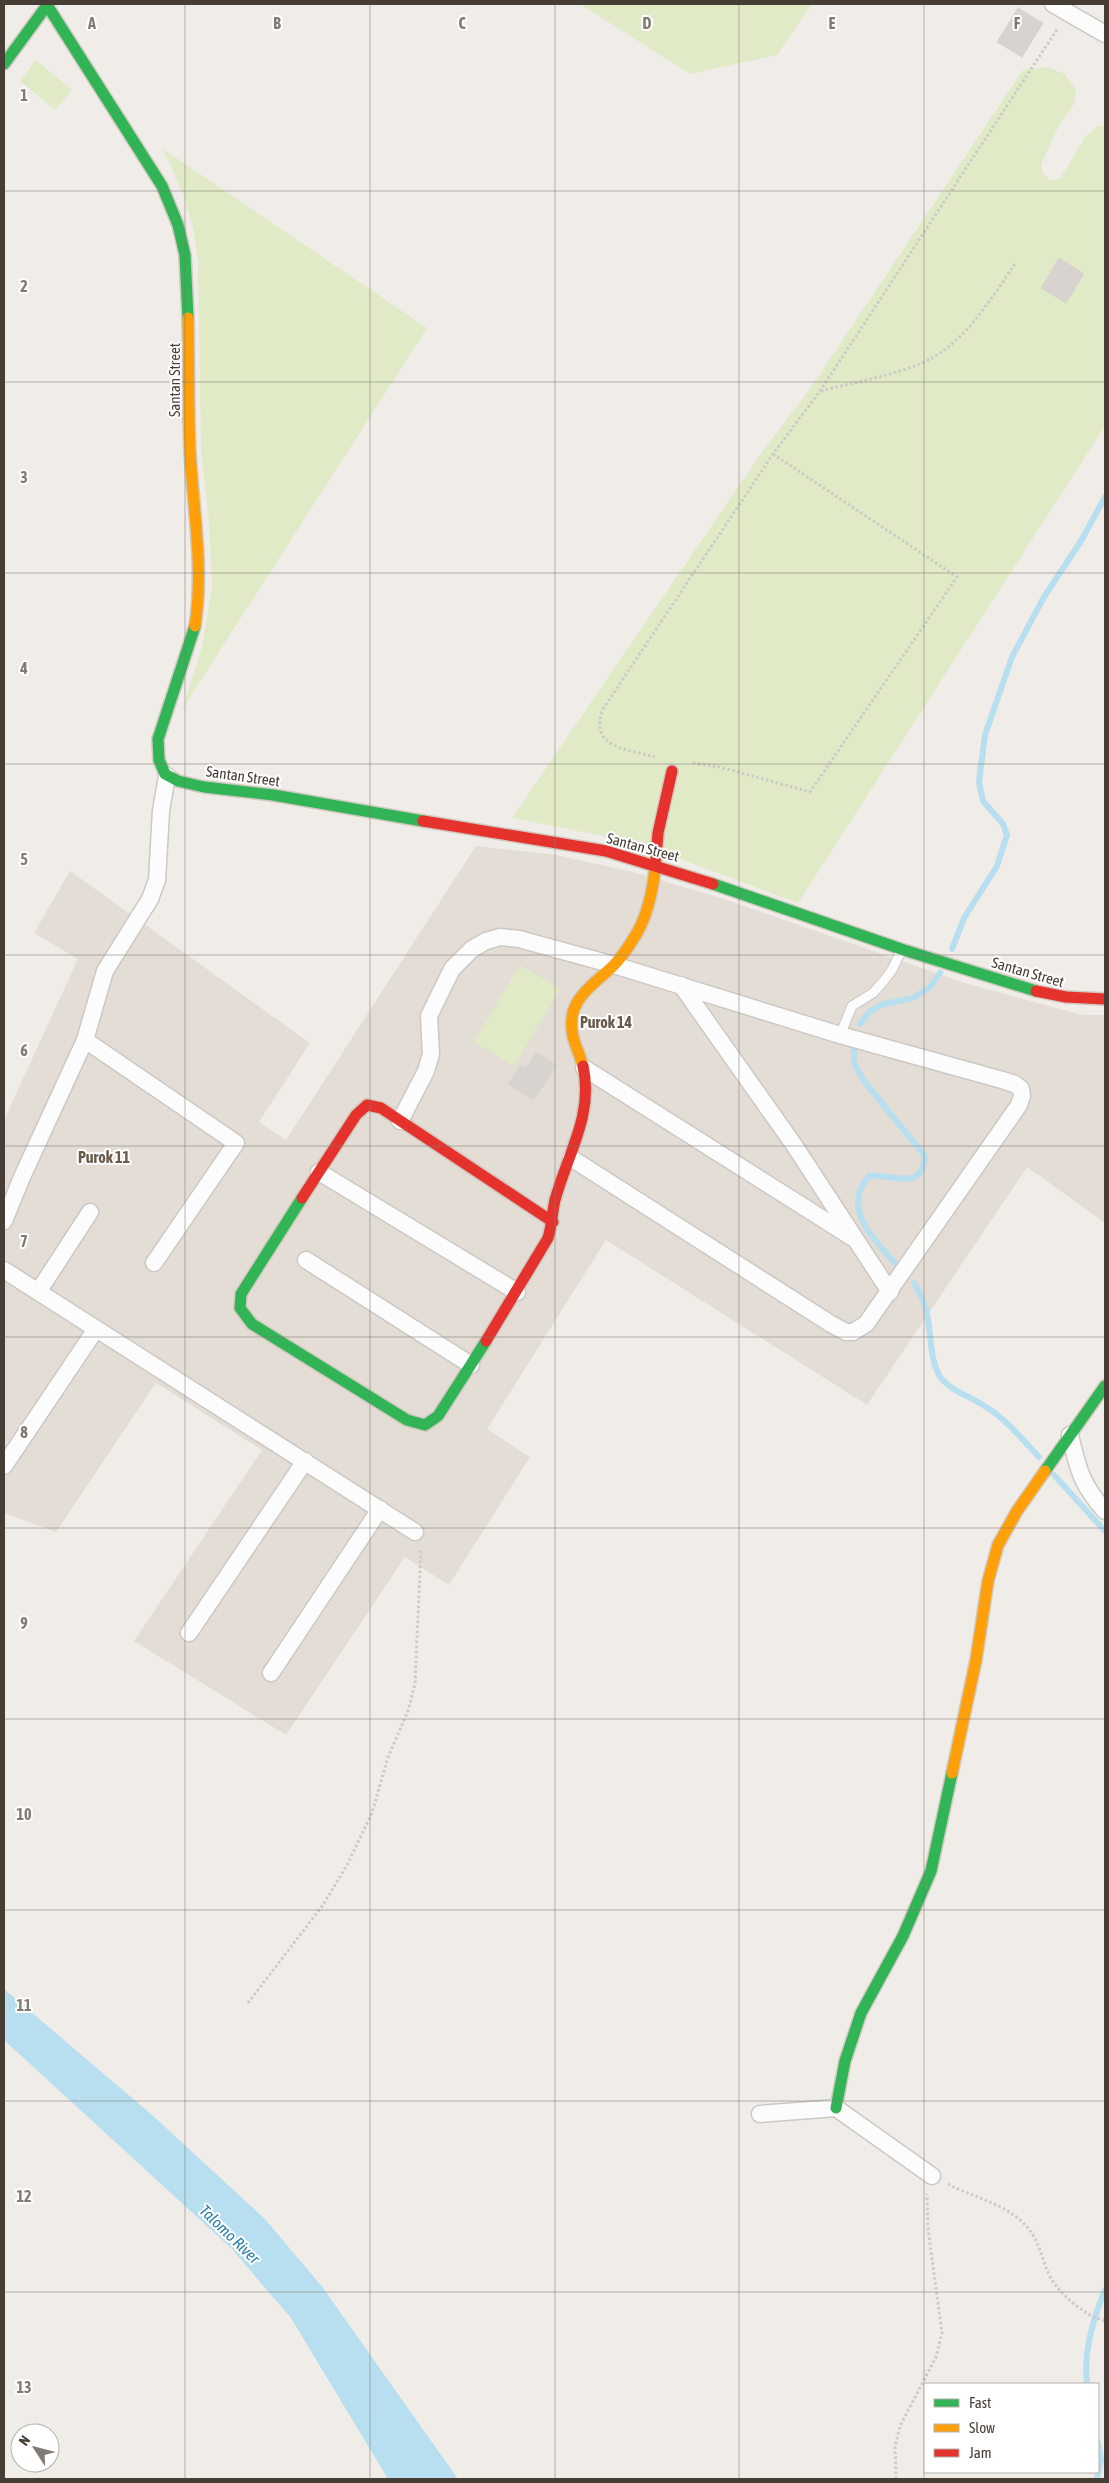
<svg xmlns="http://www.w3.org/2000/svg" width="1109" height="2483" font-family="'Asap Condensed',sans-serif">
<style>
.residential{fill:#e4ddd5}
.green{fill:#e1eac7}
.water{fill:#b7dfef}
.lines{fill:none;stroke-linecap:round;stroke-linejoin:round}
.stream{stroke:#b7dfef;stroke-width:6}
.building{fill:#d8d3cf;stroke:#d8d3ce}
.lane-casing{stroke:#ccc8c4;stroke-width:11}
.street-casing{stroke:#ccc8c4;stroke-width:19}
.fast-casing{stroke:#d0c9bf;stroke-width:14}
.slow-casing{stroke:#d0c9bf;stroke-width:14}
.jam-casing{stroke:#d0c9bf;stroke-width:14}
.path{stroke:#cecac6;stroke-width:3;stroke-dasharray:2.5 2.5;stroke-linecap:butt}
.lane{stroke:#fdfcfc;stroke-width:9}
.street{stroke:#fdfcfc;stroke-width:16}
.fast{stroke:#30b455;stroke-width:11}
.slow{stroke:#ff9f0a;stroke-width:11}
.jam{stroke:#e5322d;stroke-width:11}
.grid{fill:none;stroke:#827a73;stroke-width:1;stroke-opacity:0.55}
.labels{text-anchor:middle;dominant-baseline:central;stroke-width:4;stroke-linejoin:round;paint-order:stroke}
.street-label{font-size:15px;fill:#463d34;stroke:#fff}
.neighbourhood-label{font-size:16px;font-weight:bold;fill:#69594b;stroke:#fff}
.water-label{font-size:16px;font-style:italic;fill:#287ea5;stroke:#fff}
.grid-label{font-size:16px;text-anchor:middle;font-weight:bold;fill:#827a73;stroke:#fff;stroke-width:4;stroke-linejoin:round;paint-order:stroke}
</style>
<rect width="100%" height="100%" fill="#f0ece8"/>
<path class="residential" d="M 476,846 L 556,855 L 629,871 L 721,898 L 965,983 L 1082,1015 L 1105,1015 L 1105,1223 L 1027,1167 L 867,1405 L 606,1240 L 487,1429 L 530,1457 L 449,1585 L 405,1557 L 286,1735 L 134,1641 L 262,1450 L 156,1383 L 56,1532 L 4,1513 L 4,1120 L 78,959 L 34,933 L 70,871 L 310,1043 L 259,1122 L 286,1140 Z"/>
<path class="green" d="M 580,4 L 812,4 L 777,55 L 690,74 Z
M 36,60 L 72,90 L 55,110 L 20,81 Z
M 1047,67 L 1065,74 L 1076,90 L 1074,104 L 1059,125 L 1041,165 L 1042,172 L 1050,180 L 1060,179 L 1085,137 L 1098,126 L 1105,127 L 1105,426 L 798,903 L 686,861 L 618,839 L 512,818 L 762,452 L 810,389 L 1023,70 Z
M 163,149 L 427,328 L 183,708 L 202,647 L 212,587 L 209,521 L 201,451 L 198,261 L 193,228 L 184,196 Z
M 520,965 L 560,989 L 514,1066 L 474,1042 Z"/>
<path class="water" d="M 4,1989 L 152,2115 L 265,2219 L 323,2288 L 458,2479 L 388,2479 L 291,2318 L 232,2249 L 4,2040 Z"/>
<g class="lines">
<path class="stream" d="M 952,949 L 964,918 L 997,866 L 1007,835 L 1003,824 L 983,801 L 979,782 L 985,735 L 1012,657 L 1044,597 L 1081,541 L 1105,497
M 860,1024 L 870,1011 L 884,1004 L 913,998 L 930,987 L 940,973
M 854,1047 L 854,1063 L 863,1080 L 925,1156 C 922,1193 892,1173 869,1176 C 840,1209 875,1240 897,1265
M 914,1283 C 920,1293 925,1302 927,1314 C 931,1332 930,1364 941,1378 C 952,1392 972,1397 986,1407 C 1007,1420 1022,1439 1039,1457
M 1054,1475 L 1105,1531
M 1087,2384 C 1083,2352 1093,2319 1105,2290
M 1097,2479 L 1101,2459 L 1098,2443"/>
</g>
<path class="building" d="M 1018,8 L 1043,23 L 1022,57 L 997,42 Z
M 1059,258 L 1084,274 L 1066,303 L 1041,288 Z
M 537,1052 L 557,1066 L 533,1100 L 508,1084 L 521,1065 L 526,1068 Z"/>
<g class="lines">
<defs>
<path id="lane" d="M 840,1035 L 852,1006 L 873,993 L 882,983 L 892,970 L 901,951"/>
<path id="street" d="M 1053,4 L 1105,34
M 681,985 L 794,1145 L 890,1292
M 85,1040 L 236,1143 L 154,1263
M 584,1068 L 853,1238
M 400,1121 L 426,1071 L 431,1054 L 429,1016 L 452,969 L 472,949 L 486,941 L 500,937 L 519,939 L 614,965 L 840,1035 L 1002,1080 L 1015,1084 L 1021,1089 L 1022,1096 L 1019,1105 L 866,1324 L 853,1332 L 846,1332 L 831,1324 L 571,1158
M 319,1172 L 517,1292
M 4,1221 L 22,1177 L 85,1040 L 105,971 L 150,899 L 157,880 L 161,811 L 167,776
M 306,1260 L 471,1365
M 4,1270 L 415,1532
M 38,1292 L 90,1212
M 1070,1435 C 1078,1469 1081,1484 1105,1511
M 4,1466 L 96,1329
M 189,1633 L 305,1461
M 271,1673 L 380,1509
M 760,2114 L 836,2108 L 932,2176"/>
<path id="fast" d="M 47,5 L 162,186 L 178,225 L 185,255 L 188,318
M 4,64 L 48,4
M 195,626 L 158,739 L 159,760 L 165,774 L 178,781 L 204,787 L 273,795 L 423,821
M 713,884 L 904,950 L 1036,991
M 302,1198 L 241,1294 L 240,1308 L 252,1324 L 407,1420 L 425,1425 L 438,1416 L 486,1341
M 1045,1471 L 1105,1386
M 836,2108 L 845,2061 L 861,2013 L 903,1936 L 931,1871 L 952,1773"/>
<path id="slow" d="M 188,318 C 189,362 188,407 190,451 C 193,510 204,567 195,626
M 583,1066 C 580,1056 576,1047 573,1037 C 565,1000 591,987 613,966 C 620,959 627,949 632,941 C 648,918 654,886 656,858
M 952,1773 L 976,1660 L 988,1581 L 998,1545 L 1017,1511 L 1045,1471"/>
<path id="jam" d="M 423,821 L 606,851 L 713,884
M 656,858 L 658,833 L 672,771
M 1036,991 L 1066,997 L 1105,999
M 302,1198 L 356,1115 L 367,1105 L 381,1108 L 553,1222
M 486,1341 L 548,1238 C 552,1225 552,1213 555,1200 C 567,1155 594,1115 583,1066"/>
</defs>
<use href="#lane" class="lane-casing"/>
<use href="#street" class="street-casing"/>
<use href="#fast" class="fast-casing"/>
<use href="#slow" class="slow-casing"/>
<use href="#jam" class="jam-casing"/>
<path class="path" d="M 821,391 C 851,383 906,373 932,358 C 968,338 992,297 1015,264
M 655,757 C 627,749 588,748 603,709 L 773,454 L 820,391 L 1058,28
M 693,763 L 720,767 L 810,792 L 957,577 L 773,454
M 248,2003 L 323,1905 L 347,1865 L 372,1813 L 388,1757 L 408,1711 L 415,1684 L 421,1549
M 948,2184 C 974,2198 1008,2204 1028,2228 C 1041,2243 1042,2264 1052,2280 C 1063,2297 1086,2316 1105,2321
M 896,2479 L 895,2447 L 900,2426 L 936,2357 L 942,2333 L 928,2229 L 927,2194"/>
<use href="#lane" class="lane"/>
<use href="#street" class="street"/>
<use href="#fast" class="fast"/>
<use href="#slow" class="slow"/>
<use href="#jam" class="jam"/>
</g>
<path class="grid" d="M 185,4 L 185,2479M 370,4 L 370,2479M 555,4 L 555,2479M 739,4 L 739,2479M 924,4 L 924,2479M 4,191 L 1105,191M 4,382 L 1105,382M 4,573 L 1105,573M 4,764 L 1105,764M 4,955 L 1105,955M 4,1146 L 1105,1146M 4,1337 L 1105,1337M 4,1528 L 1105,1528M 4,1719 L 1105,1719M 4,1910 L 1105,1910M 4,2101 L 1105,2101M 4,2292 L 1105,2292"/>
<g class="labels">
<g class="street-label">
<text transform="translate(174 380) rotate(-90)">Santan Street</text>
<text transform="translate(243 776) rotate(8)">Santan Street</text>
<text transform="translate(643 847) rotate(15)">Santan Street</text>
<text transform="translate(1028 972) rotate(16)">Santan Street</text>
</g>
<g class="neighbourhood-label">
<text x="606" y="1022">Purok 14</text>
<text x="104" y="1157">Purok 11</text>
</g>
<g class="water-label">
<text transform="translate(230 2234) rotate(44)">Talomo River</text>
</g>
</g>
<g class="grid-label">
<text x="92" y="29">A</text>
<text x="277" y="29">B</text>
<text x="462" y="29">C</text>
<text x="647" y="29">D</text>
<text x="832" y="29">E</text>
<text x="1017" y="29">F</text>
<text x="24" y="101">1</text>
<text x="24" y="292">2</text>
<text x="24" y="483">3</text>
<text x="24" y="674">4</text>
<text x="24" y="865">5</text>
<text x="24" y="1056">6</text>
<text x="24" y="1247">7</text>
<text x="24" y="1438">8</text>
<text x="24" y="1629">9</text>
<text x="24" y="1820">10</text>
<text x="24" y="2011">11</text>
<text x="24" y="2202">12</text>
<text x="24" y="2393">13</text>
</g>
<rect width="1109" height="2483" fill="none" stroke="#463d34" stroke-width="10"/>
<rect x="924" y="2383" width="175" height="90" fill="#ffffff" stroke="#b5b1ae"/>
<rect x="934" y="2399" width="25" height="8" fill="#30b455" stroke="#b5b1ae"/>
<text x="969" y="2408" font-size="15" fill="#463d34">Fast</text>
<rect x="934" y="2424" width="25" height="8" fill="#ff9f0a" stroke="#b5b1ae"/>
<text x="969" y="2433" font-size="15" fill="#463d34">Slow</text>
<rect x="934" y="2449" width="25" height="8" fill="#e5322d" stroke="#b5b1ae"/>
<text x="969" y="2458" font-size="15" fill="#463d34">Jam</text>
<g transform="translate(35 2448) rotate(306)"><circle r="24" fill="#ffffff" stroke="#b5b1ae"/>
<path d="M0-4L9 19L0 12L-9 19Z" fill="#827a73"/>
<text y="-8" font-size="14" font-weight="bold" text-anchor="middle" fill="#463d34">N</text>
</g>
</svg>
